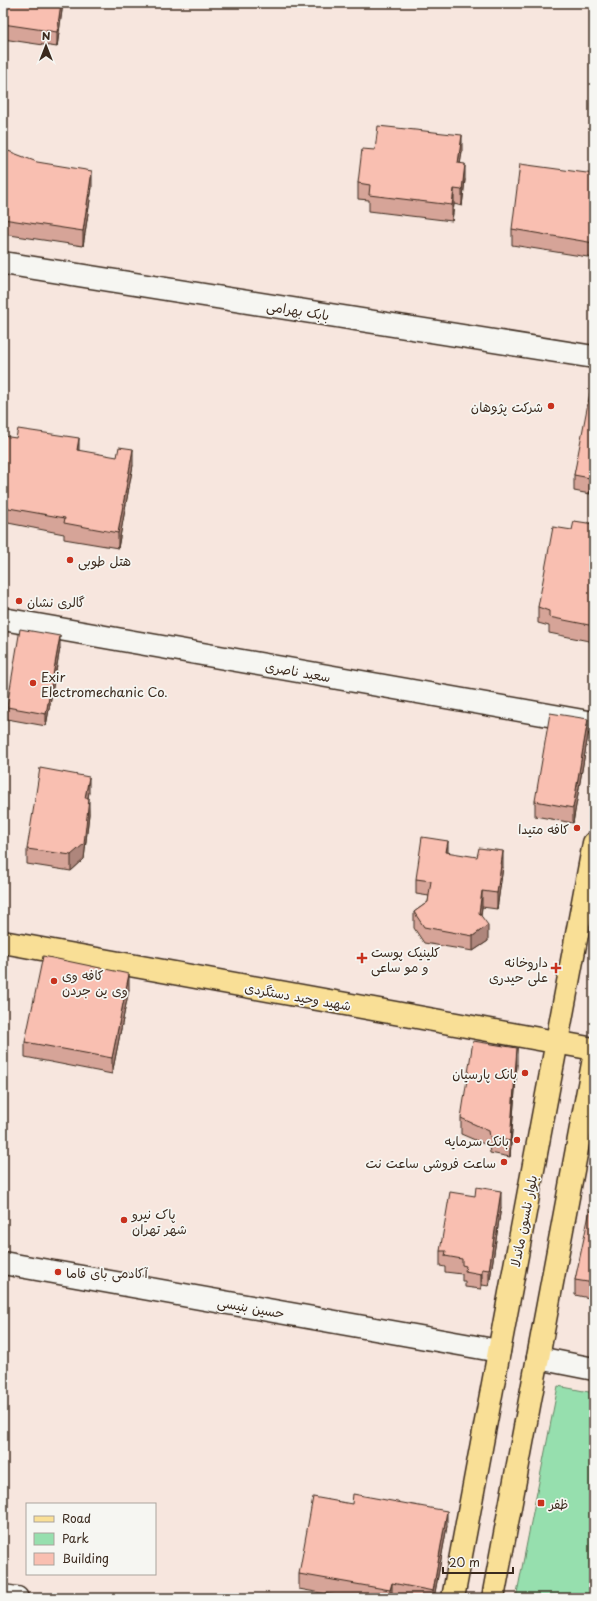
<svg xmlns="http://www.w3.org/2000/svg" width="597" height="1601" font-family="'Playpen Sans','Playpen Sans Arabic',sans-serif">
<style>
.green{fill:#96dfae;stroke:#688466}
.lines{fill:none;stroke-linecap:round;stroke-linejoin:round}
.minor-casing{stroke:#3b2a1e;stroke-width:25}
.major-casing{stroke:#3b2a1e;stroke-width:25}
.minor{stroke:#f6f6f2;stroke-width:22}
.major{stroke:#f9df96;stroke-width:22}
.wall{fill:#d6a498;stroke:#3b2a1e}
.shaded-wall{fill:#ae867c;stroke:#3b2a1e}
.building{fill:#f9bfb1;stroke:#3b2a1e}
.poi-dot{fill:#c8321e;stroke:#f6f6f2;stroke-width:1.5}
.labels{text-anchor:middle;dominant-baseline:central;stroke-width:3.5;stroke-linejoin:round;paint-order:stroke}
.street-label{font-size:13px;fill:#3b2a1e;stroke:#f6f6f2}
.poi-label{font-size:13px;fill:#3b2a1e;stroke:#f6f6f2;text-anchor:start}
</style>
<rect width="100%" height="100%" fill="#f7e6de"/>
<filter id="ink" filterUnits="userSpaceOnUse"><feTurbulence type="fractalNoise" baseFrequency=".025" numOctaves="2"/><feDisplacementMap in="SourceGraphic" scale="8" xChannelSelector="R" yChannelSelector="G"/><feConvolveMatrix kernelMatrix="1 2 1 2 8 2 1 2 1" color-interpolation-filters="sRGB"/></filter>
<g filter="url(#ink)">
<path class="green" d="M 558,1386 L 594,1393 L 594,1598 L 516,1598 Z"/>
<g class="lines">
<defs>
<path id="minor" d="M 3,263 L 594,357
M 3,619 L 594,723
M 3,1263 L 499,1351
M 538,1358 L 594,1369
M 3,1596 L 17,1598"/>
<path id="major" d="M 3,942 L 594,1049
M 453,1598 L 594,843
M 493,1598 L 594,1058"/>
</defs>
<use href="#minor" class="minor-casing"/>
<use href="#major" class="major-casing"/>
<use href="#minor" class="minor"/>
<use href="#major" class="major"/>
</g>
<path class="wall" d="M 3,3 L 63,3 L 57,47 L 3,39 Z
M 3,149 L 92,187 L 83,246 L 3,234 Z
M 375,150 L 462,151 L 460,164 L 465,180 L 462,206 L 454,204 L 452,221 L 369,211 L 369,200 L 358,199 L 358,183 Z
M 594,174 L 594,258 L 512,245 L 512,229 Z
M 594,394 L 590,494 L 574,491 L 574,475 Z
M 3,436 L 79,451 L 133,465 L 118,548 L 64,539 L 64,534 L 3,522 Z
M 594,524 L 594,642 L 549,633 L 549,626 L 538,623 L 538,607 Z
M 60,648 L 46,726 L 7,719 L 7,707 Z
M 588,735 L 573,823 L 535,816 L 535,801 Z
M 89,792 L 88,798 L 89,814 L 84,859 L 71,871 L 27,864 L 27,849 Z
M 448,853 L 503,867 L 497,909 L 482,907 L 481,916 L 488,941 L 473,951 L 424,943 L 414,928 L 414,912 L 428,902 L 429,896 L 416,894 L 416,879 Z
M 129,989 L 112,1074 L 25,1057 L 25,1042 Z
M 517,1064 L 510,1157 L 490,1153 L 489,1146 L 461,1134 L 461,1118 Z
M 501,1207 L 489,1286 L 482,1285 L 481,1289 L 465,1287 L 465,1281 L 462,1281 L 462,1274 L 445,1272 L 445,1267 L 440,1266 L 440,1251 Z
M 594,1210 L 594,1299 L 575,1295 L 575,1280 Z
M 447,1526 L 434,1598 L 349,1598 L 299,1589 L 299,1574 Z"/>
<path class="shaded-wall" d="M 61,3 L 63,3 L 57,47 L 57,32 Z
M 462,135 L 462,151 L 458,179 L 458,163 Z
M 465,164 L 465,180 L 462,206 L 462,190 Z
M 92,171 L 92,187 L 83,246 L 83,231 Z
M 454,189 L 454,204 L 452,221 L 452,205 Z
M 79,438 L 79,454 L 77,450 Z
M 133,449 L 133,465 L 118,548 L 118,533 Z
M 594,472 L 594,487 L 590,494 L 590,478 Z
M 60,636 L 60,648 L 46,726 L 46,714 Z
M 588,719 L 588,735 L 573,823 L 573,808 Z
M 89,777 L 89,792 L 85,814 L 85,798 Z
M 89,798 L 89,814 L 84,859 L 71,871 L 71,855 Z
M 448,841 L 448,857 L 446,852 Z
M 503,851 L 503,867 L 497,909 L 497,893 Z
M 482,891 L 482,907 L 479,928 L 479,913 Z
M 488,925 L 488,941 L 473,951 L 473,936 Z
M 129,974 L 129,989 L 112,1074 L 112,1058 Z
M 517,1048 L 517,1064 L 510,1157 L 510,1141 Z
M 501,1191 L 501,1207 L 489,1286 L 489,1270 Z
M 482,1269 L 482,1285 L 481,1289 L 481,1274 Z
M 447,1511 L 447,1526 L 434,1598 L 433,1598 L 433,1591 Z
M 392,1583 L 392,1598 L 390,1598 L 390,1590 Z"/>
<path class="building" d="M 3,3 L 61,3 L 57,32 L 3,24 Z
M 378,126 L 462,135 L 458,163 L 465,164 L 462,190 L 454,189 L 452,205 L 369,195 L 370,185 L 358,183 L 362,149 L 375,150 Z
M 3,149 L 37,162 L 92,171 L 83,231 L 3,219 Z
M 520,164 L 594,174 L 594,243 L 512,229 Z
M 590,393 L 594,394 L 594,472 L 590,478 L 574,475 Z
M 18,429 L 79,438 L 77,450 L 117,457 L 119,447 L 133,449 L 118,533 L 64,523 L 65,518 L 3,507 L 3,436 L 16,438 Z
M 574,521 L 594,524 L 594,626 L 549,617 L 549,611 L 538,607 L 553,527 L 572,530 Z
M 20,629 L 60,636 L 46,714 L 7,707 Z
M 550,713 L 588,719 L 573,808 L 535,801 Z
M 40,768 L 89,777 L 85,798 L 89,798 L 84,844 L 71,855 L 27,849 Z
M 422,837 L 448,841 L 446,852 L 477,857 L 479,848 L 503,851 L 497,893 L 482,891 L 479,913 L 488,925 L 473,936 L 424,927 L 414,912 L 428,902 L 431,881 L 416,879 Z
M 43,956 L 129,974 L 112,1058 L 25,1042 Z
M 473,1041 L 517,1048 L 510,1141 L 490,1137 L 489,1131 L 461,1118 Z
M 476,1187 L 501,1191 L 489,1270 L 482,1269 L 481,1274 L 465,1271 L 466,1266 L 462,1265 L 462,1259 L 445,1256 L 446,1251 L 440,1251 L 450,1192 L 475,1196 Z
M 590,1210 L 594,1210 L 594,1283 L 575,1280 Z
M 353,1494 L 447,1511 L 433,1591 L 392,1583 L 390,1590 L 299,1574 L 313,1497 L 352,1504 Z"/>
</g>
<g class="poi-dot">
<circle cx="551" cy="406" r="4"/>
<circle cx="70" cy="560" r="4"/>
<circle cx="19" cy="601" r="4"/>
<circle cx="33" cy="683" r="4"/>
<circle cx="577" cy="828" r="4"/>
<path d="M360 952h4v4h4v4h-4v4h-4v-4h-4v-4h4z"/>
<path d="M554 962h4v4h4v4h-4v4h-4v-4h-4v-4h4z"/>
<circle cx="54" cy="981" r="4"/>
<circle cx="525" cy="1073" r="4"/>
<circle cx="517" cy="1140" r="4"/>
<circle cx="504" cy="1162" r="4"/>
<circle cx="124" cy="1220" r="4"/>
<circle cx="58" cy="1272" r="4"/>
<rect x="537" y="1499" width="8" height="8" rx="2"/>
</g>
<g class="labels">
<g class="street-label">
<text transform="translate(298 310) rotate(9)">بابک بهرامی</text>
<text transform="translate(298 671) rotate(10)">سعید ناصری</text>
<text transform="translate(298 996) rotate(10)">شهید وحید دستگردی</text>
<text transform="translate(523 1221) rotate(-79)">بلوار نلسون ماندلا</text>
<text transform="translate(251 1307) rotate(10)">حسین بنیسی</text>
</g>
<g class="poi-label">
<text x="543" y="406" text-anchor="end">شرکت پژوهان</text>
<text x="78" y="560">هتل طوبی</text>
<text x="27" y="601">گالری نشان</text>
<text x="41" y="676">Exir<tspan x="41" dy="15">Electromechanic Co.</tspan></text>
<text x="569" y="828" text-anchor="end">کافه متیدا</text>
<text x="371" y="951">کلینیک پوست<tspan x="371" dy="15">و مو ساعی</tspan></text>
<text x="548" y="961" text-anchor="end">داروخانه<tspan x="548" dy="15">علی حیدری</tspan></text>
<text x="62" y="974">کافه وی<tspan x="62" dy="15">وی ین جردن</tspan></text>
<text x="517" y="1073" text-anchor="end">بانک پارسیان</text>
<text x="509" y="1140" text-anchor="end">بانک سرمایه</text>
<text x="496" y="1162" text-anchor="end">ساعت فروشی ساعت نت</text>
<text x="132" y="1213">پاک نیرو<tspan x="132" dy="15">شهر‌ تهران</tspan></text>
<text x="66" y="1272">آکادمی بای فاما</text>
<text x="549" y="1503">ظفر</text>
</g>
</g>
<rect width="597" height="1601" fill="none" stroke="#f6f6f2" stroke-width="16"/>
<rect x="8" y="8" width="581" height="1585" fill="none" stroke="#3b2a1e" stroke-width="1.5" filter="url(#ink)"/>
<rect x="26" y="1503" width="130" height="72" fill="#f6f6f2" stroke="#aba49d"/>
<rect x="34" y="1516" width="20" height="6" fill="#f9df96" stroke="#aba49d"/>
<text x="62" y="1523" font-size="12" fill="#3b2a1e">Road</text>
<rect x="34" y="1533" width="20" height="12" fill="#96dfae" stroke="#aba49d"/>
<text x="62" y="1543" font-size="12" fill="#3b2a1e">Park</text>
<rect x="34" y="1553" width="20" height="12" fill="#f9bfb1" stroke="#aba49d"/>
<text x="62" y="1563" font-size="12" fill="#3b2a1e">Building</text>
<g transform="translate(46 46)" stroke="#f6f6f2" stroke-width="3" paint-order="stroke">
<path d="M0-3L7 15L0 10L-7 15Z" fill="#3b2a1e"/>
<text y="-6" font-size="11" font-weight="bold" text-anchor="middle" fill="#3b2a1e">N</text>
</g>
<path d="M443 1567v6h70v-6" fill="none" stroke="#3b2a1e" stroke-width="2"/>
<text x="449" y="1567" font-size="12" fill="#3b2a1e" stroke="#f6f6f2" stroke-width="3" paint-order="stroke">20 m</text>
</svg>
